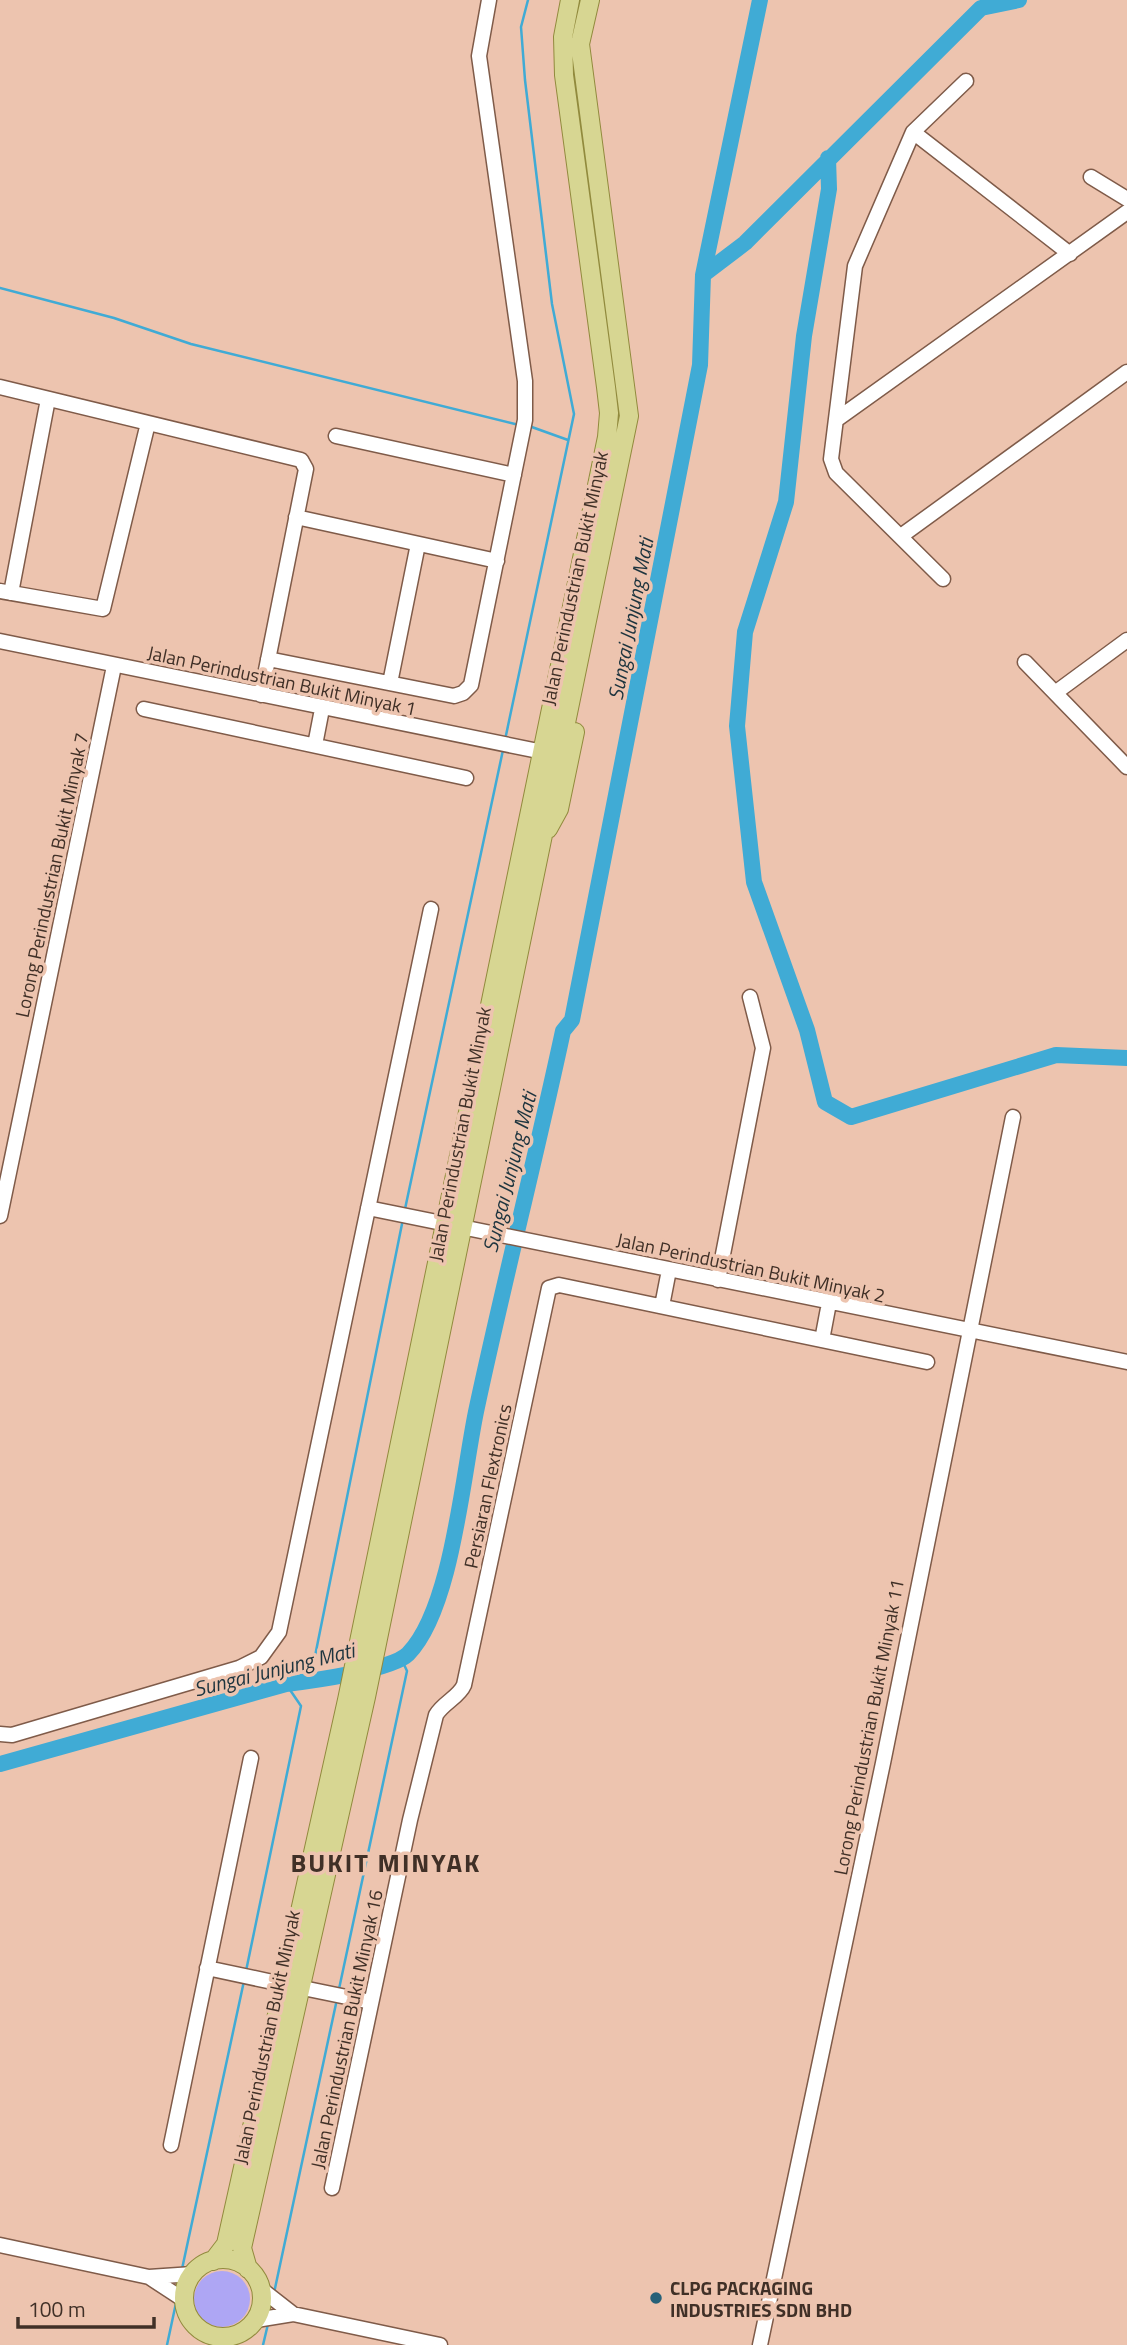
<svg xmlns="http://www.w3.org/2000/svg" width="1127" height="2345" font-family="'Titillium Web',sans-serif">
<style>
.green{fill:#aea6f4}
.lines{fill:none;stroke-linecap:round;stroke-linejoin:round}
.stream{stroke:#40abd5;stroke-width:2.5}
.river{stroke:#40abd5;stroke-width:16}
.minor-casing{stroke:#7f5b49;stroke-width:17}
.major-casing{stroke:#918a3d;stroke-width:20}
.minor{stroke:#fff;stroke-width:14}
.major{stroke:#d7d692;stroke-width:18}
.poi-dot{fill:#266179;stroke:#edc4af;stroke-width:2.5}
.labels{text-anchor:middle;dominant-baseline:central;stroke-width:7;stroke-linejoin:round;paint-order:stroke}
.street-label{font-size:19px;fill:#403027;stroke:#edc4af}
.poi-label{font-size:19px;font-weight:bold;fill:#403027;stroke:#edc4af;text-anchor:start}
.water-label{font-size:21px;font-style:italic;fill:#1d343e;stroke:#edc4af}
.district-label{font-size:26px;font-weight:bold;letter-spacing:2px;fill:#403027;stroke:#edc4af}
</style>
<rect width="100%" height="100%" fill="#edc4af"/>
<path class="green" d="M194 2299a28 28 0 1 1 56 0a28 28 0 1 1-56 0Z"/>
<g class="lines">
<path class="stream" d="M 0,288 L 114,318 L 191,344 L 519,425
M 529,426 L 568,440
M 505,740 L 574,414 L 552,304 L 525,80 L 521,27 L 528,0
M 405,1209 L 503,750
M 310,1681 L 403,1219
M 246,1971 L 301,1706 L 286,1684
M 339,1989 L 407,1671 L 401,1658
M 182,2269 L 244,1981
M 274,2293 L 337,1999
M 167,2345 L 176,2303
M 263,2345 L 268,2324"/>
<path class="river" d="M 828,158 L 829,189 L 804,336 L 786,502 L 745,632 L 737,726 L 754,882 L 807,1030 L 825,1102 L 851,1117 L 1056,1055 L 1127,1058
M 703,275 L 745,243 L 981,8 L 1019,0
M 0,1764 L 286,1684 C 311,1681 392,1670 408,1654 C 453,1608 463,1470 477,1407 C 504,1281 536,1157 563,1031 L 572,1020 L 700,365 L 703,275 L 760,0"/>
<defs>
<path id="minor" d="M 913,132 L 1070,254
M 1091,177 L 1127,199
M 0,387 L 301,460 L 306,469 L 261,695
M 836,420 L 1127,212
M 336,436 L 514,475
M 296,517 L 497,561
M 901,536 L 1127,372
M 943,579 L 836,473 L 831,459 L 855,266 L 913,132 L 966,81
M 0,591 L 103,609 L 148,423
M 11,593 L 48,399
M 0,641 L 553,754
M 268,659 L 454,696 L 463,693 L 471,685 L 525,420 L 525,381 L 479,56 L 489,0
M 1025,662 L 1127,767
M 390,683 L 418,544
M 1055,693 L 1127,640
M 144,709 L 466,778
M 315,745 L 322,709
M 368,1208 L 1127,1362
M 0,1216 L 114,666
M 718,1280 L 763,1048 L 750,997
M 662,1306 L 669,1270
M 822,1340 L 829,1303
M 0,1734 L 12,1735 L 239,1668 L 261,1657 L 279,1632 L 431,909
M 207,1968 L 282,1984
M 298,1987 L 371,2002
M 171,2145 L 251,1758
M 332,2188 L 410,1820 L 436,1715 C 443,1703 459,1697 464,1685 L 549,1288 L 559,1285 L 927,1362
M 0,2245 L 149,2277 L 193,2274
M 149,2277 L 184,2300
M 261,2289 L 293,2314
M 256,2320 L 293,2314 L 440,2345
M 760,2345 L 883,1763 L 1013,1117"/>
<path id="major" d="M 548,829 L 559,809 L 575,732
M184 2298a39 39 0 1 1 78 0a39 39 0 1 1-78 0Z
M 213,2261 L 226,2244 L 347,1700 L 607,437 L 609,413 L 606,387 L 564,75 L 563,37 L 570,0
M 248,2269 L 242,2248 L 366,1697 L 629,416 L 580,44 L 590,0"/>
</defs>
<use href="#minor" class="minor-casing"/>
<use href="#major" class="major-casing"/>
<use href="#minor" class="minor"/>
<use href="#major" class="major"/>
</g>
<circle class="poi-dot" cx="656" cy="2298" r="7"/>
<g class="labels">
<g class="street-label">
<text transform="translate(574 578) rotate(-78)">Jalan Perindustrian Bukit Minyak</text>
<text transform="translate(282 680) rotate(12)">Jalan Perindustrian Bukit Minyak 1</text>
<text transform="translate(51 875) rotate(-78)">Lorong Perindustrian Bukit Minyak 7</text>
<text transform="translate(459 1134) rotate(-79)">Jalan Perindustrian Bukit Minyak</text>
<text transform="translate(751 1267) rotate(12)">Jalan Perindustrian Bukit Minyak 2</text>
<text transform="translate(487 1486) rotate(-78)">Persiaran Flextronics</text>
<text transform="translate(868 1727) rotate(-79)">Lorong Perindustrian Bukit Minyak 11</text>
<text transform="translate(346 2029) rotate(-78)">Jalan Perindustrian Bukit Minyak 16</text>
<text transform="translate(266 2037) rotate(-78)">Jalan Perindustrian Bukit Minyak</text>
</g>
<g class="poi-label">
<text x="670" y="2287">CLPG PACKAGING<tspan x="670" dy="22">INDUSTRIES SDN BHD</tspan></text>
</g>
<g class="water-label">
<text transform="translate(630 619) rotate(-79)">Sungai Junjung Mati</text>
<text transform="translate(509 1172) rotate(-76)">Sungai Junjung Mati</text>
<text transform="translate(274 1669) rotate(-14)">Sungai Junjung Mati</text>
</g>
<g class="district-label">
<text x="386" y="1862">BUKIT MINYAK</text>
</g>
</g>
<path d="M18 2317v10h136v-10" fill="none" stroke="#403027" stroke-width="3.5"/>
<text x="28" y="2317" font-size="21" fill="#403027" stroke="#edc4af" stroke-width="5" paint-order="stroke">100 m</text>
</svg>
